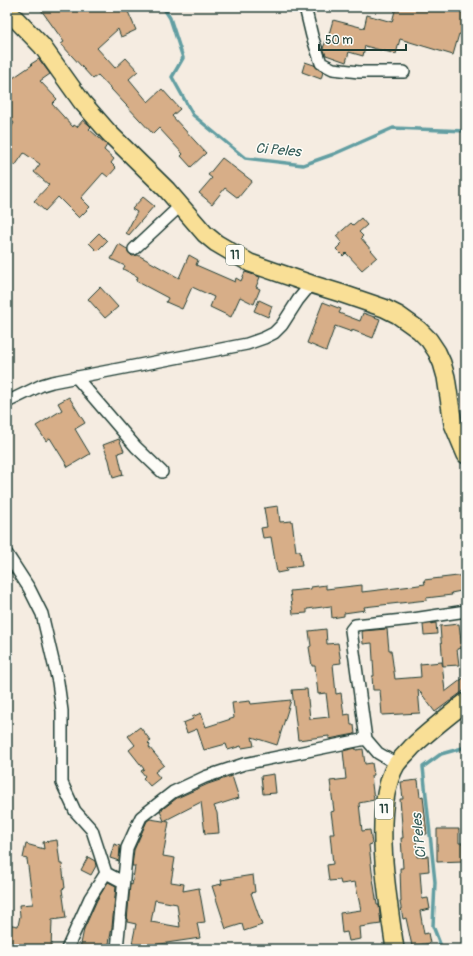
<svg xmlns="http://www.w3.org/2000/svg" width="473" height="956" font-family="Pangolin,sans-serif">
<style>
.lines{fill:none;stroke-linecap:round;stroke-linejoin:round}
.stream{stroke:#629ea2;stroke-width:3.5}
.building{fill:#d7ae88;stroke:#1f3d34;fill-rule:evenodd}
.minor-casing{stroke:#1f3d34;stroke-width:14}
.highway-casing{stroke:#1f3d34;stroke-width:20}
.minor{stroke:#fdfcf7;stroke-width:11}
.highway{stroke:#f9df96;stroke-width:17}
.labels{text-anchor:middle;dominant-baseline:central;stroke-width:3;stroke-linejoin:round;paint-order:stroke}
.shield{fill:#fdfcf7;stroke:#62766e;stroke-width:1}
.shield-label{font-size:12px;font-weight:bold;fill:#1f3d34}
.water-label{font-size:14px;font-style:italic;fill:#355d59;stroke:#fdfcf7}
</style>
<rect width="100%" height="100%" fill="#f5ece1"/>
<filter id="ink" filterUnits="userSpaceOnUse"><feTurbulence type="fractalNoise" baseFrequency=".025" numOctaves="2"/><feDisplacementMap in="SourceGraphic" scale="8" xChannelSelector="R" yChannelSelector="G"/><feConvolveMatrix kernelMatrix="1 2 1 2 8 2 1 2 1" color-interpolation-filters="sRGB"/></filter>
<g filter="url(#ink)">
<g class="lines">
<path class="stream" d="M 163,7 L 170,18 L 183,58 L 172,77 L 193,115 L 245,158 L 303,165 L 334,154 L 393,128 L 466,131
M 442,949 L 433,926 L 435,882 L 423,767 L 441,754 L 466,747"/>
</g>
<path class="building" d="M 39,7 L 126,7 L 136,30 L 121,37 L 118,29 L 97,48 L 115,68 L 126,58 L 138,71 L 129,79 L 148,102 L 162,89 L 180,109 L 172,116 L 206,153 L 191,167 L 181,156 L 183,154 L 159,128 L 153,134 L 98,75 L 93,79 L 61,44 L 64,42 Z
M 396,7 L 466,7 L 466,36 L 459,34 L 453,55 L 400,39 L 396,54 L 365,46 L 363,56 L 349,52 L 346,62 L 326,55 L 323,48 L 326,41 L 327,41 L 333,20 L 364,28 L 367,15 L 392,22 Z
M 39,59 L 50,74 L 40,81 L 57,99 L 52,104 L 73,127 L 74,125 L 77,127 L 83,120 L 88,124 L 91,127 L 89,129 L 107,145 L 104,150 L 114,159 L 111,163 L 116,168 L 108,177 L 103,173 L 81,198 L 90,207 L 79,218 L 58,197 L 45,211 L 34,201 L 49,185 L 34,172 L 40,164 L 24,153 L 15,166 L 7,160 L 7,134 L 14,123 L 7,115 L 7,82 L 32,65 L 31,64 Z
M 305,62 L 314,65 L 318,69 L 323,72 L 321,79 L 302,72 Z
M 222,158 L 252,181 L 238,198 L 225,188 L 212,204 L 199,193 L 212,178 L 208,175 Z
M 143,197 L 154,206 L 129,235 L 126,233 L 137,212 L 132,209 Z
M 361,218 L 367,225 L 359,232 L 363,236 L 361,238 L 377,257 L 362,270 L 346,253 L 343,256 L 336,249 L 342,243 L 336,236 L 351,223 L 353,225 Z
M 99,233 L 107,241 L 97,251 L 89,243 Z
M 119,244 L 127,249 L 129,253 L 132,256 L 138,255 L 179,278 L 189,255 L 198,260 L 196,265 L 235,282 L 236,278 L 241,281 L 245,272 L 260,277 L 256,287 L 260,289 L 254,304 L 240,297 L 231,317 L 210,307 L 214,297 L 192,287 L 182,309 L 166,302 L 168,298 L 136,281 L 138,277 L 123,269 L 125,266 L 111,259 Z
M 100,287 L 118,307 L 105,318 L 88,299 Z
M 259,300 L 272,306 L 268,317 L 254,311 Z
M 323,302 L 341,309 L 339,313 L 360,321 L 363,313 L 380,319 L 373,338 L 352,330 L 352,332 L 335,326 L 326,351 L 307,343 Z
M 69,397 L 85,423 L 75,429 L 90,454 L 68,467 L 50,438 L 46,441 L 36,426 L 62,410 L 58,403 Z
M 119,439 L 124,451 L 118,453 L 123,475 L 113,478 L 109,460 L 103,445 Z
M 278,506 L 280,522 L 292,521 L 296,551 L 300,551 L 302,566 L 286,568 L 287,571 L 277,573 L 271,537 L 263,538 L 261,528 L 267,527 L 264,508 Z
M 466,575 L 466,590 L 451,593 L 452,595 L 426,598 L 427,600 L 364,607 L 365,610 L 344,613 L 344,616 L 332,618 L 331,606 L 307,609 L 307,613 L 293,614 L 290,591 L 311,589 L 311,587 L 326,585 L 326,589 L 362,585 L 362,592 L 412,586 L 425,584 L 424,580 Z
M 436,623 L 437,634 L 424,635 L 423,625 Z
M 459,624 L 462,648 L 457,649 L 459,665 L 443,666 L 440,626 Z
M 326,629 L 327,644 L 338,643 L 341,663 L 333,664 L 336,694 L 341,693 L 344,715 L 350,714 L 351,725 L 354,725 L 355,734 L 329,739 L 329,736 L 298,740 L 292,690 L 307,689 L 310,719 L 329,717 L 326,693 L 318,694 L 315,666 L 312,666 L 309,647 L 311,646 L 309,631 Z
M 387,629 L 389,650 L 391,650 L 395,679 L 421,677 L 420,664 L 442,662 L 445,692 L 466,676 L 466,689 L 435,712 L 418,689 L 420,713 L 382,715 L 380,690 L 373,690 L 372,676 L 374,676 L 372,643 L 363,644 L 362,631 Z
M 291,700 L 277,745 L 252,737 L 254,746 L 242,748 L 241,746 L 228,750 L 226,744 L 204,750 L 197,729 L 187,733 L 183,723 L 193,719 L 192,717 L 201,713 L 206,727 L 234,718 L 232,703 L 250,701 L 251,704 Z
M 140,727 L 151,741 L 148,743 L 150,745 L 149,747 L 164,765 L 155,772 L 160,778 L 150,786 L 143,778 L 145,776 L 141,771 L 144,769 L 129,750 L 135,745 L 128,736 Z
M 356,748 L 356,750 L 363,749 L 365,764 L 372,763 L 374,775 L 371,776 L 374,800 L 359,803 L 362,831 L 370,830 L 372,844 L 369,845 L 372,872 L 377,905 L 379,905 L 381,924 L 360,927 L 361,939 L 349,941 L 347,932 L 342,933 L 340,913 L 361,910 L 355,882 L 341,884 L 340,880 L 329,881 L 327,865 L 333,864 L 330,834 L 334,834 L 331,812 L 334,811 L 330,781 L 346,779 L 343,751 Z
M 274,774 L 276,793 L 263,794 L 261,776 Z
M 232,776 L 239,798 L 214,806 L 217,813 L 219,833 L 205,834 L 201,802 L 164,821 L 160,811 L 177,798 L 208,784 Z
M 418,780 L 420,797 L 423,796 L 427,834 L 416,835 L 417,857 L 428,856 L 429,871 L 420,872 L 422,899 L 428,898 L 430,909 L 420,911 L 424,934 L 428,933 L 430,943 L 412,946 L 406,918 L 403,919 L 400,902 L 401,902 L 400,868 L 403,868 L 401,838 L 403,838 L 400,799 L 403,799 L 401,782 Z
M 150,819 L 169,822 L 163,856 L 175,858 L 171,882 L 184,884 L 183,891 L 199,888 L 205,922 L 197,923 L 200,938 L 147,946 L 132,944 L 136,924 L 127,922 L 130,884 L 132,885 L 135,866 L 132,866 L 134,850 L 147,821 ZM 155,900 L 177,904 L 180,927 L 151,922 Z
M 437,829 L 459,829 L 459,843 L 463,843 L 463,861 L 437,862 Z
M 57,840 L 60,864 L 62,864 L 65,888 L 62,889 L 66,918 L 52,920 L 51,949 L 7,949 L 7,924 L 18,926 L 20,916 L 19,905 L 33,904 L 27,859 L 23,858 L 26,844 L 44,849 L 43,842 Z
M 114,844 L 120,846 L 119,861 L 110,858 Z
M 88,857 L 95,861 L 96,866 L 91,875 L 81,870 Z
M 253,875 L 255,892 L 251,893 L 262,925 L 244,931 L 242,924 L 226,929 L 212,886 L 222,884 L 221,880 Z
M 108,882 L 116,886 L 112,927 L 108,949 L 80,949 L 84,929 L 97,900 Z"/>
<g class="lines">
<defs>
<path id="minor" d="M 305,7 L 312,36 L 321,63 L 333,69 L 359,72 L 404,72
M 134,249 L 180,206
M 76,377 L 136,447 L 162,472
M 7,402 L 42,385 L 52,382 L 247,344 L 264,338 L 274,333 L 282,325 L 298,300 L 311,284
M 7,554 L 29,588 L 42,614 L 58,682 L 62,711 L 62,783 L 75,811 L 92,830 L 106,873 L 123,882
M 366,739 L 351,630 L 355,625 L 413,619 L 466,611
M 67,949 L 90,898 L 106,873
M 117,949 L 127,848 L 141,817 L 173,792 L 205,777 L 244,764 L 366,739 L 378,753 L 397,764"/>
<path id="highway" d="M 7,10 L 42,46 L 82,102 L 109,133 L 167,190 L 205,234 L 216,243 L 250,263 L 311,284 L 340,293 L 384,308 L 398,315 L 419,330 L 429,340 L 437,352 L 442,363 L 446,377 L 453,424 L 466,455
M 395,949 C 388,900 371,808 396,765 C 400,759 407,753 412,747 C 429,731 448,716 466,702"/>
</defs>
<use href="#minor" class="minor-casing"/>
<use href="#highway" class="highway-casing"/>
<use href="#minor" class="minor"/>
<use href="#highway" class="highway"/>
</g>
</g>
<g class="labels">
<g class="shield">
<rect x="226" y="245" width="18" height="20" rx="3"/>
<rect x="375" y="799" width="18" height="20" rx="3"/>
</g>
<g class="shield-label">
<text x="235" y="255">11</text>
<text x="384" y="809">11</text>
</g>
<g class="water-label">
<text transform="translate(278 150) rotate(5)">Ci Peles</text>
<text transform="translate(419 836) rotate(-96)">Ci Peles</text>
</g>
</g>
<rect width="473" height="956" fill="none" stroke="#fdfcf7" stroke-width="24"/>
<rect x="12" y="12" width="449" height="932" fill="none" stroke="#1f3d34" stroke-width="1.5" filter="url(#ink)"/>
<path d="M319 44v6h87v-6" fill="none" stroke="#1f3d34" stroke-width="2"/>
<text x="325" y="44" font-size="12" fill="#1f3d34" stroke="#fdfcf7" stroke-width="3" paint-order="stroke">50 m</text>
</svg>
